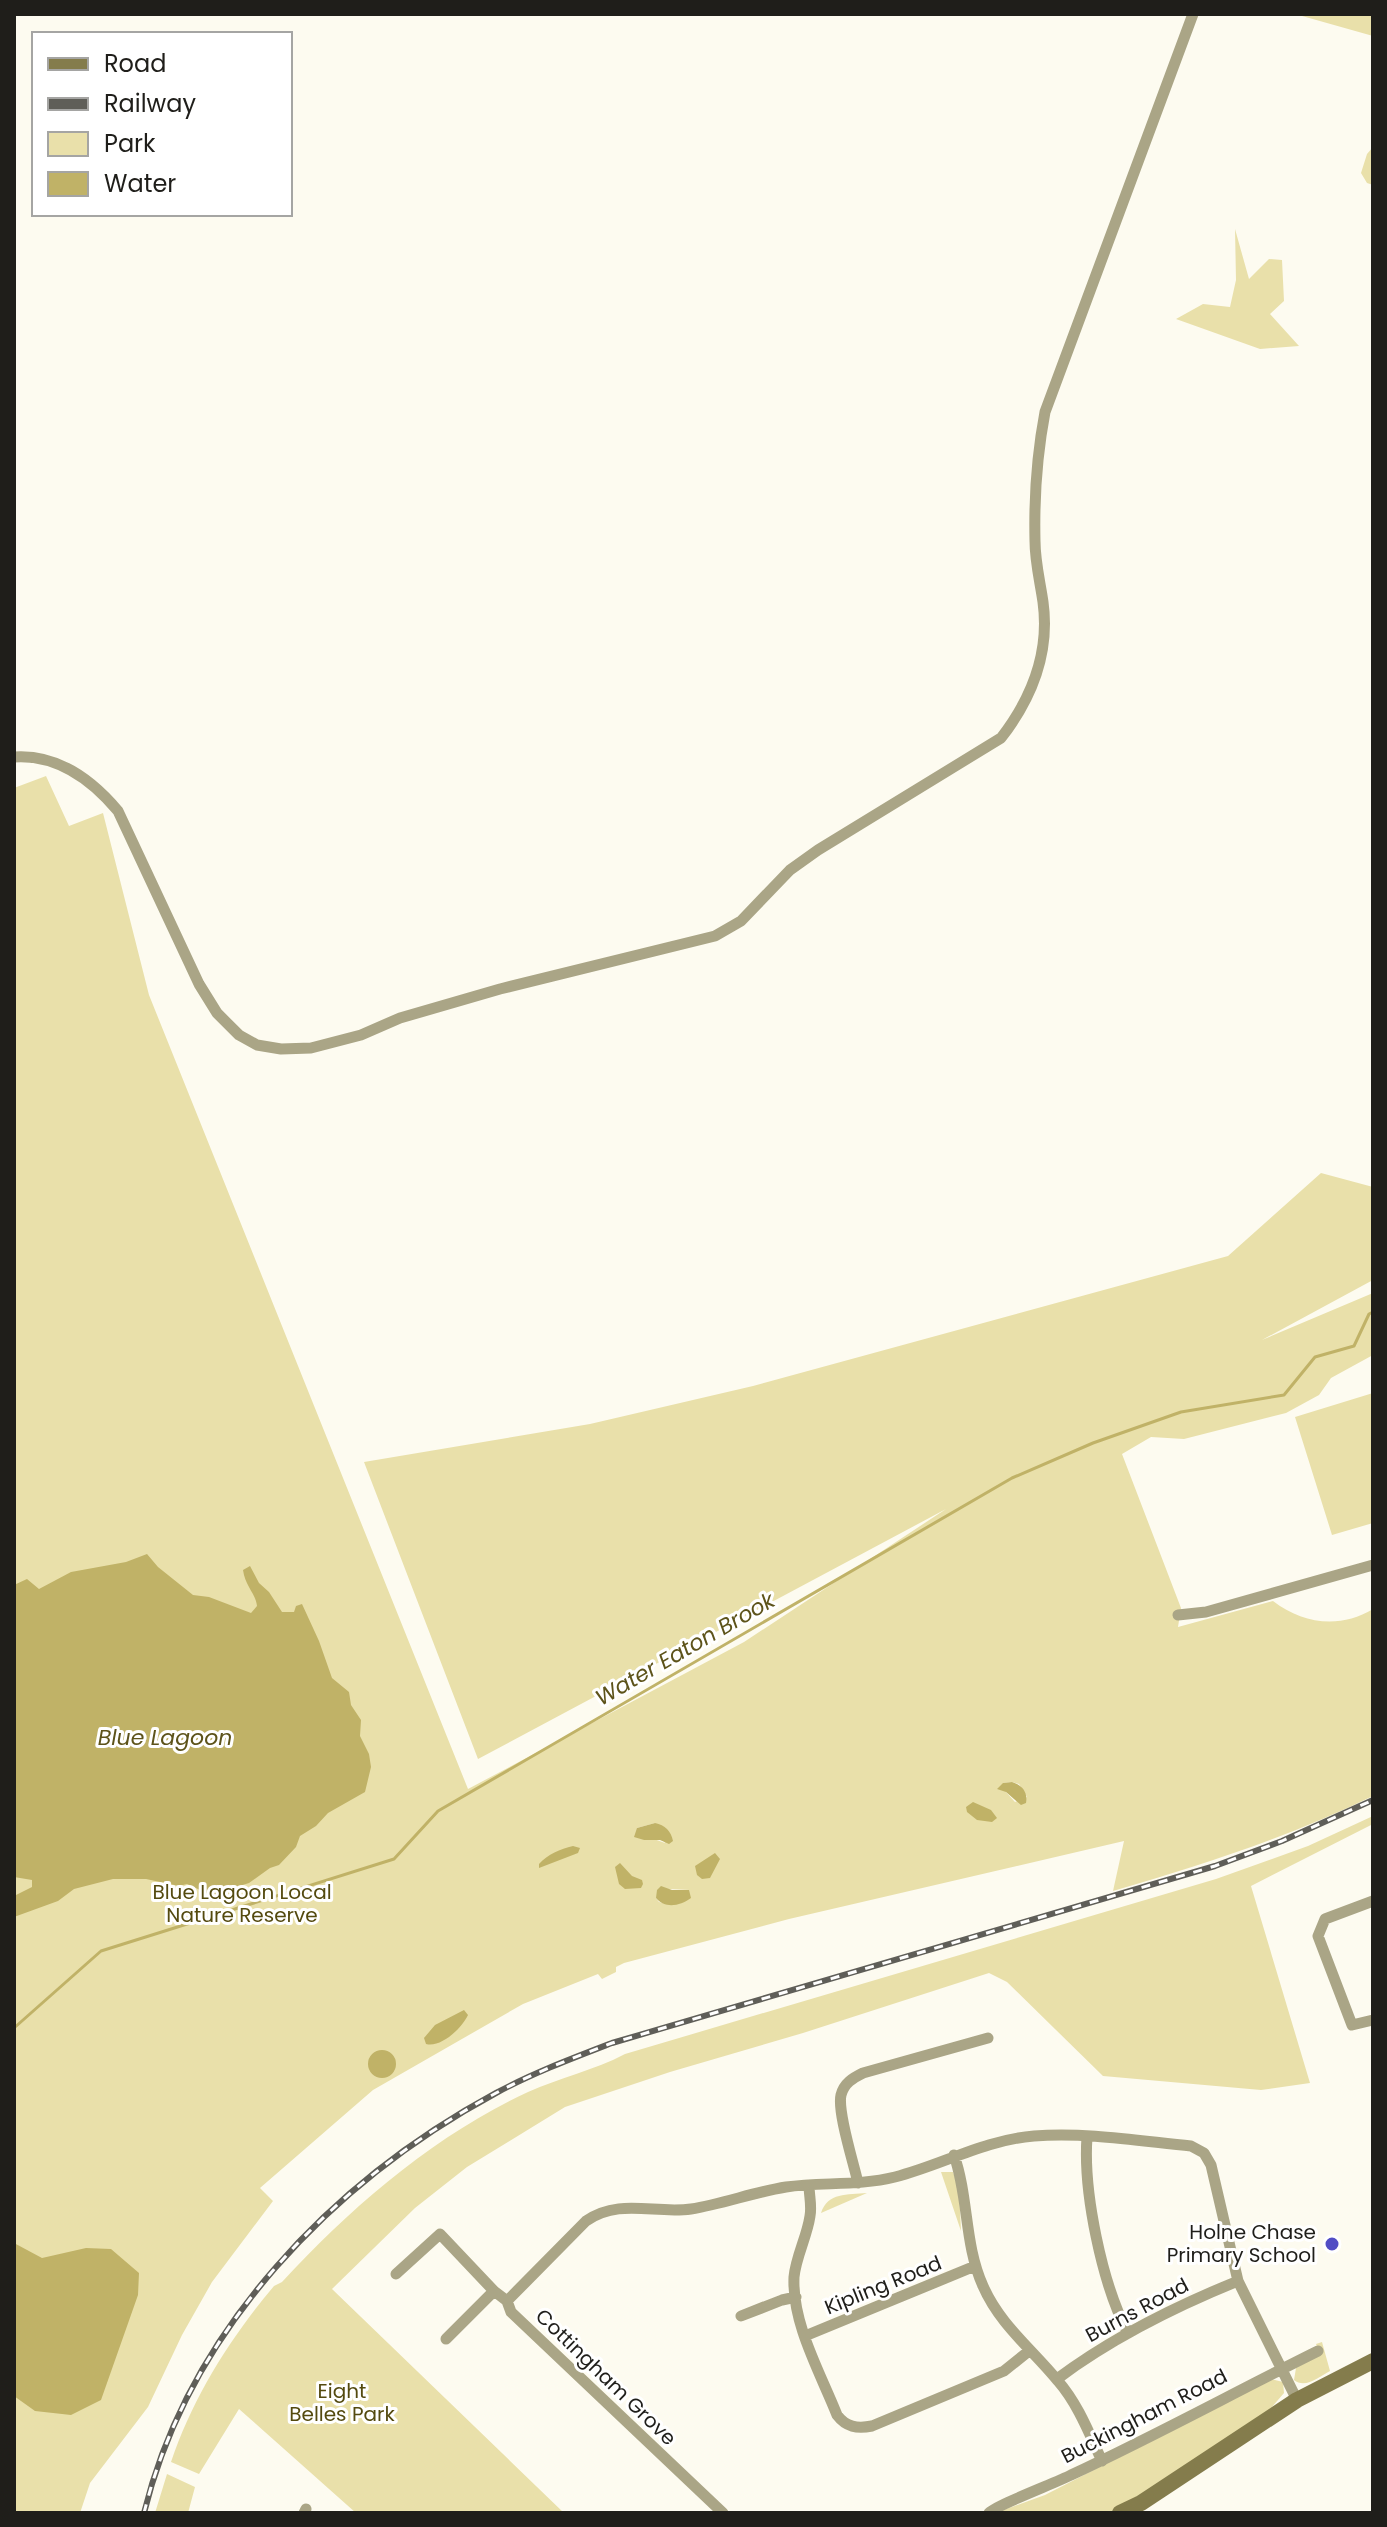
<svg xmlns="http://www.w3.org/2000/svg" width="1387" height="2527" font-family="Poppins,sans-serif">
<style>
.green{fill:#e9e0aa;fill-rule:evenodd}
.water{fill:#c0b267}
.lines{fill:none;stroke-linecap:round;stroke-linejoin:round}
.stream{stroke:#c0b267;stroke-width:3}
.minor{stroke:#aaa586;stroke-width:11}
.secondary{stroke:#847c4c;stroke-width:16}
.rail-casing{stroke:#5f5e58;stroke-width:6}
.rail{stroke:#fff;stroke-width:3;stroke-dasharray:9;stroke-linecap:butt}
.poi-dot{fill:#524dc4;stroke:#fff;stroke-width:3}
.labels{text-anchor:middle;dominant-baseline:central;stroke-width:6;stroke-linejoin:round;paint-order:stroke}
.park-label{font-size:20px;fill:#544a0f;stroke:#fff}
.poi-label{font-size:20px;fill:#1f1e1a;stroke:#fff;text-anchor:end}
.street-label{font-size:20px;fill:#1f1e1a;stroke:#fff}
.water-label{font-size:22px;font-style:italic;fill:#5d531a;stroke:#fff}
</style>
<rect width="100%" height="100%" fill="#fdfbf0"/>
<path class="green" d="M 1295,14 L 1373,14 L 1373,36 Z
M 1373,147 L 1373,185 L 1367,183 L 1361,173 L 1367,154 Z
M 1235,229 L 1249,279 L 1269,259 L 1282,260 L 1284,301 L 1270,314 L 1299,346 L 1260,349 L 1176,319 L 1203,304 L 1230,307 L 1236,280 Z
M 46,776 L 69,826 L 103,813 L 149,995 L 468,1789 L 744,1642 L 946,1509 L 478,1759 L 364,1462 L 590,1424 L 753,1386 L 1228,1256 L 1321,1173 L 1373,1187 L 1373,1280 L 1262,1340 L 1373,1293 L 1373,1355 L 1331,1378 L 1319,1395 L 1286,1413 L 1184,1439 L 1151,1437 L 1122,1454 L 1181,1608 L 1178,1627 L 1273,1601 C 1303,1624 1340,1629 1373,1609 L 1373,1796 C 1289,1837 1203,1865 1113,1891 L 1124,1841 L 789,1919 L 624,1963 L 616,1967 L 616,1972 L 602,1979 L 598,1974 L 523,2004 L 373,2090 L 260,2188 L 273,2201 L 212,2282 L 182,2335 L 148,2407 L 90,2483 L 80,2513 L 14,2513 L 14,788 ZM 1012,1782 L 1019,1784 L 1027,1797 L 1015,1802 L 1006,1792 L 1003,1783 ZM 655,1823 L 665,1843 L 654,1839 L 644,1840 L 637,1828 ZM 668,1889 L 689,1890 L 671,1905 L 659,1902 L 656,1898 Z
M 1373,1393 L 1373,1523 L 1332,1535 L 1295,1417 Z
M 1373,1816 L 1373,1824 L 1251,1886 L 1310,2083 L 1261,2090 L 1103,2076 L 1007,1982 L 989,1973 L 803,2033 L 670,2072 L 565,2107 L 467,2167 L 415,2208 L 332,2289 L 564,2513 L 356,2513 L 239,2409 L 199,2474 L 171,2462 C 193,2397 230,2338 274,2286 L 282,2282 C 351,2207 435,2135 528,2092 C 559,2078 595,2070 625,2054 L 1216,1879 L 1308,1846 Z
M 941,2172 L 953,2172 L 959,2188 L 961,2231 Z
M 867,2193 L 821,2213 C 828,2192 847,2195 867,2193 Z
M 1322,2342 L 1330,2371 C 1319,2377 1305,2389 1294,2380 L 1296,2368 L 1320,2354 L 1316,2344 Z
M 1271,2379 L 1283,2382 L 1284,2393 L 1265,2415 L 1138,2498 L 1110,2512 L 995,2513 L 1045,2495 Z
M 167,2474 L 195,2487 L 188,2513 L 155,2513 Z"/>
<path class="water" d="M 147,1554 L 158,1567 L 193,1595 L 209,1597 L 251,1613 L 257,1606 C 256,1594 245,1586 243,1570 L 250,1566 L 259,1583 L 269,1592 L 282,1612 L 294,1612 L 296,1606 L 302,1604 L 319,1641 L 332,1678 L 349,1692 L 351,1705 L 361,1720 L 360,1736 L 369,1754 L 371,1767 L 365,1792 L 328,1813 L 316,1826 L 300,1836 L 296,1847 L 279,1865 L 270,1868 L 249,1883 L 211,1895 L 187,1884 L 179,1886 L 146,1879 L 113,1879 L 74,1889 L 58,1901 L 14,1917 L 14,1896 L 32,1887 L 32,1880 L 14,1877 L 14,1585 L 27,1579 L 39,1589 L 71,1572 L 126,1562 Z
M 1012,1782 C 1022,1785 1028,1792 1026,1803 L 1021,1805 L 1006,1792 L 997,1789 L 1003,1783 Z
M 973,1802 L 991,1810 L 997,1818 L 992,1822 L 977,1820 L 967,1812 L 966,1807 Z
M 655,1823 C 665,1825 671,1831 673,1841 L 669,1844 L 660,1840 L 644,1840 L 634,1837 L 637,1828 Z
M 573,1846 L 580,1848 L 578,1853 L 539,1868 L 539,1864 C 548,1854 560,1849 573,1846 Z
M 715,1853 L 720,1859 L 710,1878 L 702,1879 L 697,1875 L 695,1866 Z
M 620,1863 L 632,1876 L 642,1880 L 643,1884 L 641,1888 L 625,1889 L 619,1884 L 615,1867 Z
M 661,1886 L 672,1890 L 689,1890 L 691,1898 C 680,1906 665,1909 656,1898 L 657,1890 Z
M 464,2010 L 468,2015 C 462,2028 441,2048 426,2044 L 424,2038 L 435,2025 Z
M368 2064a14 14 0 1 1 28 0a14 14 0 1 1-28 0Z
M 14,2243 L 42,2258 L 86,2248 L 111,2249 L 139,2273 L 138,2295 L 101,2400 L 71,2415 L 35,2411 L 14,2396 Z"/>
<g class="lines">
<path class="stream" d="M 14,2028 L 101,1951 L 394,1859 L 438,1811 L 1012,1478 L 1093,1443 L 1181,1412 L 1284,1395 L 1315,1357 L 1354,1346 L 1369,1314 L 1373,1312"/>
<path class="minor" d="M 14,757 C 57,754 92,780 118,811 L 199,984 L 217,1013 L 239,1035 L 257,1045 L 281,1049 L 311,1048 L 361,1035 L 400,1018 L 500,989 L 715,936 L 741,921 L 790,870 L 818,850 L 1001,738 C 1032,698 1050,653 1043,602 C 1040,581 1035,562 1035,541 C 1034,498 1037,454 1045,412 L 1193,14
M 1178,1615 L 1206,1612 L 1373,1565
M 1373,1901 L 1325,1919 L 1318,1936 L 1352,2025 L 1373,2020
M 1087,2137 C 1083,2192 1102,2284 1128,2333
M 954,2155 C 969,2198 964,2244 983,2286 C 1000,2325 1032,2349 1058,2381 C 1078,2404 1089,2433 1102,2461
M 858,2183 C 854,2164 837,2112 841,2095 C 844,2083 853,2078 863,2073 L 988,2038
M 809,2185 C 809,2195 812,2206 810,2216 C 807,2237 796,2256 794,2277 C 792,2324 820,2372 837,2415 C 846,2427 857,2429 872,2426 L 1004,2371 L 1029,2351
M 396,2274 L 440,2234 L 494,2291 L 507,2301
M 741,2316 L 782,2300 L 796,2297
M 805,2336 L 975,2266
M 446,2339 L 494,2291
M 1057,2379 C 1113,2337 1174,2307 1238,2281
M 304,2513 L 306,2509
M 723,2513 L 511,2312 L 507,2301 L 586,2221 C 619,2198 654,2214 691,2209 C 723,2204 754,2192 786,2187 C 822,2182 859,2186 895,2177 C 942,2165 984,2140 1034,2136 C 1086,2132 1140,2141 1191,2146 L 1204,2153 L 1211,2165 L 1238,2281 L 1297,2400
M 989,2513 C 994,2506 1058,2482 1071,2475 C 1155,2436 1235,2392 1318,2351"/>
<path class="secondary" d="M 1120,2513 L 1141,2503 L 1297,2400 L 1373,2361"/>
<defs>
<path id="rail" d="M 144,2513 C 189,2330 333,2181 496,2093 C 533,2073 573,2058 612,2043 L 1215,1866 L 1282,1841 L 1373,1800"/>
</defs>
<use href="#rail" class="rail-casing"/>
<use href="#rail" class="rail"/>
</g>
<circle class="poi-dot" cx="1332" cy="2244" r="8"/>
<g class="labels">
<g class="park-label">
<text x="242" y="1892">Blue Lagoon Local<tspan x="242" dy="23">Nature Reserve</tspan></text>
<text x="342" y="2391">Eight<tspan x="342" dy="23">Belles Park</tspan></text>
</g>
<g class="poi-label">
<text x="1316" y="2232">Holne Chase<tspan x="1316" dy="23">Primary School</tspan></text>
</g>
<g class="street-label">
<text transform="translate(883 2285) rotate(-22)">Kipling Road</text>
<text transform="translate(1137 2310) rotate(-28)">Burns Road</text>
<text transform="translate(606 2377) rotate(44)">Cottingham Grove</text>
<text transform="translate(1144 2416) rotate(-27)">Buckingham Road</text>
</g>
<g class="water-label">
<text transform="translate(685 1649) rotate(-30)">Water Eaton Brook</text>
<text x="165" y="1737">Blue Lagoon</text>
</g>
</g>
<rect width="1387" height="2527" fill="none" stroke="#1f1e1a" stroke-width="32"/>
<rect x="32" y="32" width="260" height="184" fill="#ffffff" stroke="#a5a5a3" stroke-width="2"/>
<rect x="48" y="58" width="40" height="12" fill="#847c4c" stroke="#a5a5a3" stroke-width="2"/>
<text x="104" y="72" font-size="24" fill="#1f1e1a">Road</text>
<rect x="48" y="98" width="40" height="12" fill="#5f5e58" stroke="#a5a5a3" stroke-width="2"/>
<text x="104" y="112" font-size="24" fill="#1f1e1a">Railway</text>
<rect x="48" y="132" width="40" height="24" fill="#e9e0aa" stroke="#a5a5a3" stroke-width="2"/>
<text x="104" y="152" font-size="24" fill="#1f1e1a">Park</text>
<rect x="48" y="172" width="40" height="24" fill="#c0b267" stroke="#a5a5a3" stroke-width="2"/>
<text x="104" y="192" font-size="24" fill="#1f1e1a">Water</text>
</svg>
